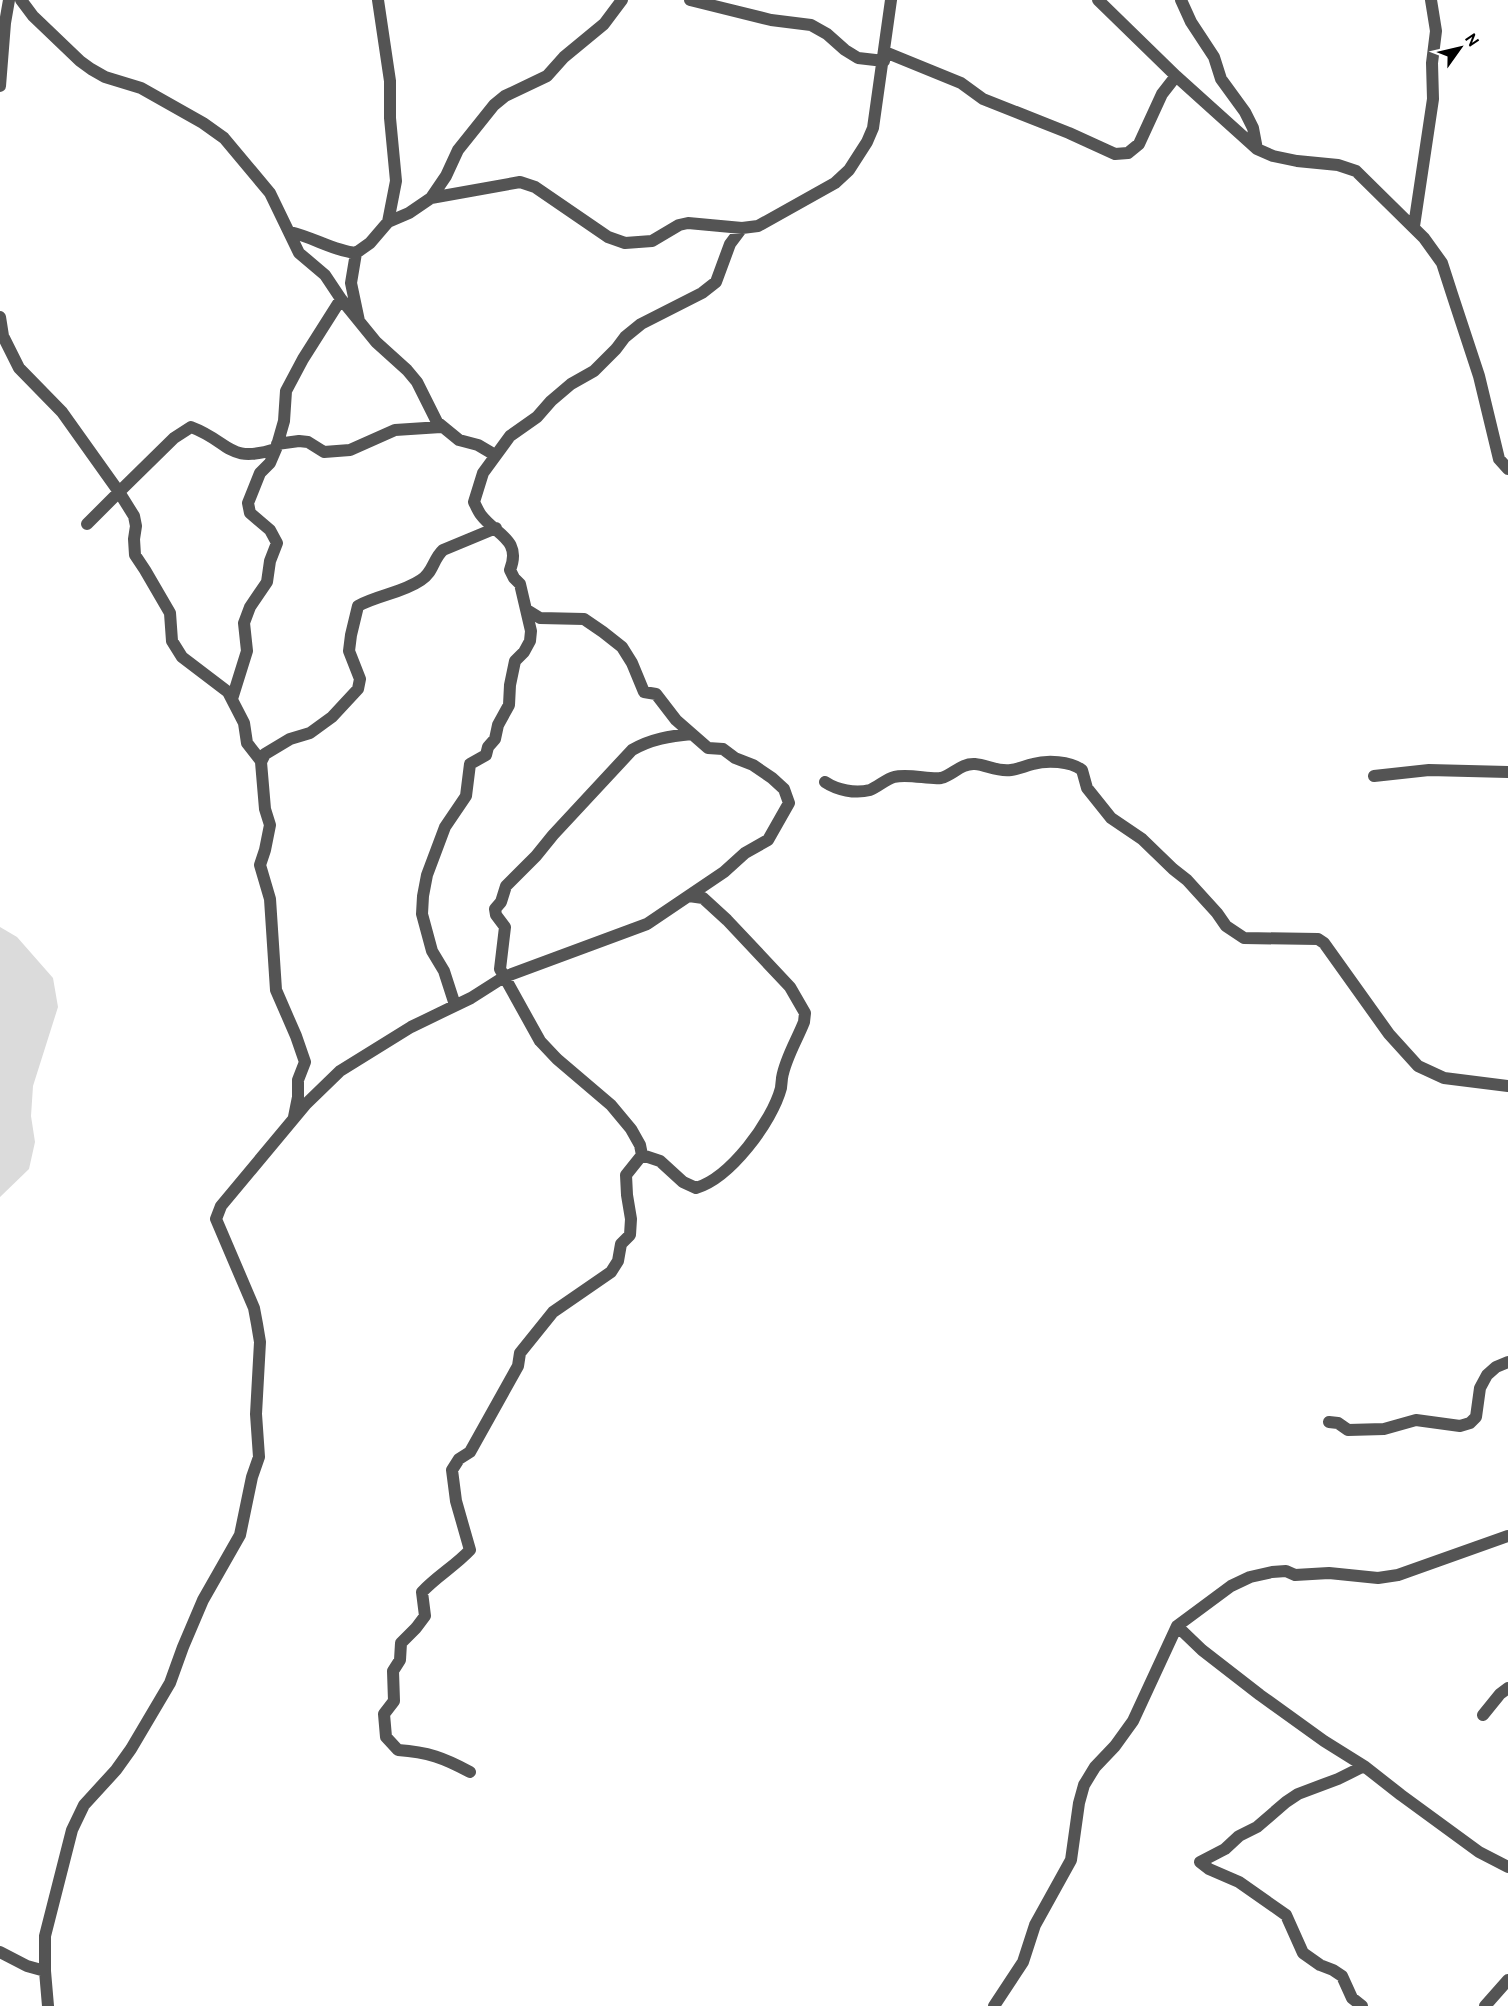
<svg xmlns="http://www.w3.org/2000/svg" width="1508" height="2006" font-family="Overpass,sans-serif">
<style>
.green{fill:#dbdbdb}
.lines{fill:none;stroke-linecap:round;stroke-linejoin:round}
.minor{stroke:#545454;stroke-width:12}
</style>
<rect width="100%" height="100%" fill="#fff"/>
<path class="green" d="M 0,927 L 17,937 L 53,978 L 58,1007 L 33,1086 L 31,1116 L 35,1142 L 29,1169 L 0,1197 Z"/>
<g class="lines">
<path class="minor" d="M 21,0 L 33,16 L 80,61 L 91,69 L 105,77 L 141,88 L 203,123 L 224,138 L 270,193 L 299,253 L 325,275 L 341,299 L 376,342 L 407,370 L 417,382 L 437,422 L 459,440 L 478,445 L 495,455
M 378,0 L 390,81 L 390,118 L 396,181 L 388,222
M 690,0 L 771,20 L 811,25 L 827,34 L 845,50 L 858,58 L 884,61
M 1098,0 L 1176,76 L 1257,149 L 1273,156 L 1297,161 L 1338,165 L 1356,171 L 1424,238 L 1442,263 L 1452,294 L 1479,376 L 1499,459 L 1508,469
M 1181,0 L 1191,22 L 1214,57 L 1221,79 L 1245,112 L 1253,128 L 1257,149
M 885,52 L 961,83 L 983,99 L 1069,133 L 1115,154 L 1128,153 L 1139,144 L 1162,94 L 1176,76
M 0,86 L 5,23 L 9,0
M 431,198 L 446,176 L 458,150 L 494,105 L 505,96 L 547,76 L 564,57 L 604,24 L 622,0
M 1414,226 L 1433,99 L 1432,63 L 1436,31 L 1431,0
M 290,232 C 313,237 334,251 356,253
M 0,317 L 3,336 L 19,368 L 62,412 L 119,492 L 174,438 L 191,427 C 231,442 227,464 276,449
M 359,321 L 351,283 L 356,253 L 370,243 L 388,222 L 409,213 L 431,198 L 520,182 L 535,187 L 608,237 L 625,243 L 652,241 L 679,225 L 688,223 L 742,228 L 758,226 L 835,183 L 849,170 L 867,142 L 873,128 L 891,0
M 277,444 L 299,441 L 308,442 L 324,452 L 350,450 L 395,430 L 441,427
M 87,524 L 119,492 L 134,516 L 136,526 L 134,539 L 135,555 L 145,570 L 170,613 L 172,641 L 182,657 L 228,692 L 244,723 L 247,743 L 261,761
M 232,699 L 247,651 L 244,623 L 250,607 L 267,582 L 270,561 L 277,543 L 270,530 L 250,513 L 248,503 L 260,473 L 270,463 L 276,449 L 284,421 L 286,391 L 303,359 L 341,299
M 1374,776 L 1429,770 L 1508,772
M 825,782 C 837,790 855,794 870,790 C 878,787 886,779 894,777 C 908,773 930,780 941,778 C 953,775 961,763 975,764 C 987,765 997,772 1011,770 C 1018,769 1025,766 1033,764 C 1047,760 1070,761 1082,770 L 1087,788 L 1111,818 L 1142,839 L 1173,869 L 1187,880 L 1217,913 L 1226,926 L 1244,938 L 1318,939 L 1324,943 L 1389,1034 L 1418,1066 L 1444,1078 L 1508,1086
M 455,1005 L 444,971 L 432,951 L 422,914 L 423,896 L 427,875 L 445,827 L 466,796 L 470,764 L 486,755 L 488,747 L 495,739 L 498,725 L 509,705 L 510,685 L 515,661 L 524,652 L 530,641 L 531,631 L 520,584 L 514,578 L 510,570 C 522,539 496,535 481,515 C 478,511 476,506 474,502 L 483,473 L 510,436 L 537,417 L 551,401 L 571,384 L 594,371 L 616,349 L 625,337 L 641,324 L 702,293 L 716,282 L 730,244 L 742,228
M 294,1117 L 298,1097 L 298,1080 L 305,1062 L 296,1036 L 276,990 L 270,899 L 260,865 L 265,850 L 270,825 L 265,809 L 261,762 L 265,754 L 290,739 L 310,733 L 332,717 L 358,689 L 360,679 L 349,651 L 351,635 L 358,606 C 378,595 402,593 421,580 C 433,573 433,559 443,550 L 496,528
M 642,1155 L 660,1161 L 683,1182 L 696,1188 C 730,1178 772,1122 781,1088 C 781,1087 782,1079 782,1078 C 785,1059 797,1040 804,1022 L 805,1013 L 790,987 L 727,920 L 703,898 L 689,896
M 1329,1422 L 1338,1423 L 1348,1430 L 1384,1429 L 1416,1420 L 1460,1426 L 1470,1423 L 1476,1417 L 1480,1388 L 1487,1375 L 1496,1367 L 1508,1362
M 1177,1626 L 1202,1650 L 1260,1695 L 1324,1741 L 1364,1766 L 1401,1795 L 1479,1852 L 1508,1867
M 1483,1715 L 1500,1694 L 1508,1688
M 470,1772 C 444,1758 428,1752 398,1750 L 386,1737 L 384,1714 L 394,1701 L 393,1671 L 400,1660 L 401,1643 L 416,1628 L 425,1616 L 422,1592 C 437,1576 455,1566 470,1550 L 456,1501 L 452,1470 L 459,1459 L 470,1452 L 518,1366 L 520,1353 L 553,1312 L 611,1272 L 618,1261 L 621,1244 L 630,1235 L 631,1219 L 627,1195 L 626,1175 L 642,1155 L 640,1145 L 631,1129 L 611,1105 L 557,1059 L 540,1041 L 500,969 L 505,927 L 496,915 L 495,909 L 501,902 L 506,886 L 536,856 L 553,835 L 632,750 C 651,739 670,736 692,734
M 0,1952 L 27,1966 L 45,1971
M 48,2006 L 45,1971 L 45,1936 L 72,1830 L 84,1805 L 116,1770 L 131,1749 L 170,1683 L 183,1647 L 203,1600 L 240,1535 L 252,1477 L 259,1457 L 256,1414 L 260,1342 L 257,1324 L 254,1308 L 216,1219 L 221,1206 L 306,1104 L 340,1071 L 411,1027 L 471,998 L 504,977 L 647,924 L 724,872 L 745,853 L 768,840 L 789,803 L 784,789 L 772,778 L 753,765 L 735,758 L 723,749 L 708,748 L 676,720 L 656,694 L 644,692 L 632,663 L 622,647 L 603,632 L 584,619 L 540,618 L 527,610
M 994,2006 L 1023,1962 L 1035,1925 L 1071,1860 L 1079,1803 L 1084,1785 L 1095,1767 L 1115,1746 L 1133,1721 L 1177,1626 L 1231,1586 L 1250,1577 L 1272,1572 L 1286,1571 L 1295,1575 L 1329,1573 L 1378,1578 L 1398,1575 L 1508,1536
M 1362,2006 L 1352,1998 L 1342,1976 L 1333,1970 L 1320,1965 L 1303,1953 L 1286,1915 L 1239,1882 L 1209,1869 L 1200,1862 L 1225,1849 L 1239,1836 L 1257,1827 L 1286,1802 L 1298,1794 L 1338,1779 L 1364,1766
M 1485,2006 L 1508,1980"/>
</g>
<g transform="translate(1460 48) rotate(56)" stroke="#ffffff" stroke-width="4.5" paint-order="stroke">
<path d="M0-4.5L10 22L0 15L-10 22Z" fill="#000000"/>
<text y="-9" font-size="16" font-weight="bold" text-anchor="middle" fill="#000000">N</text>
</g>
</svg>
